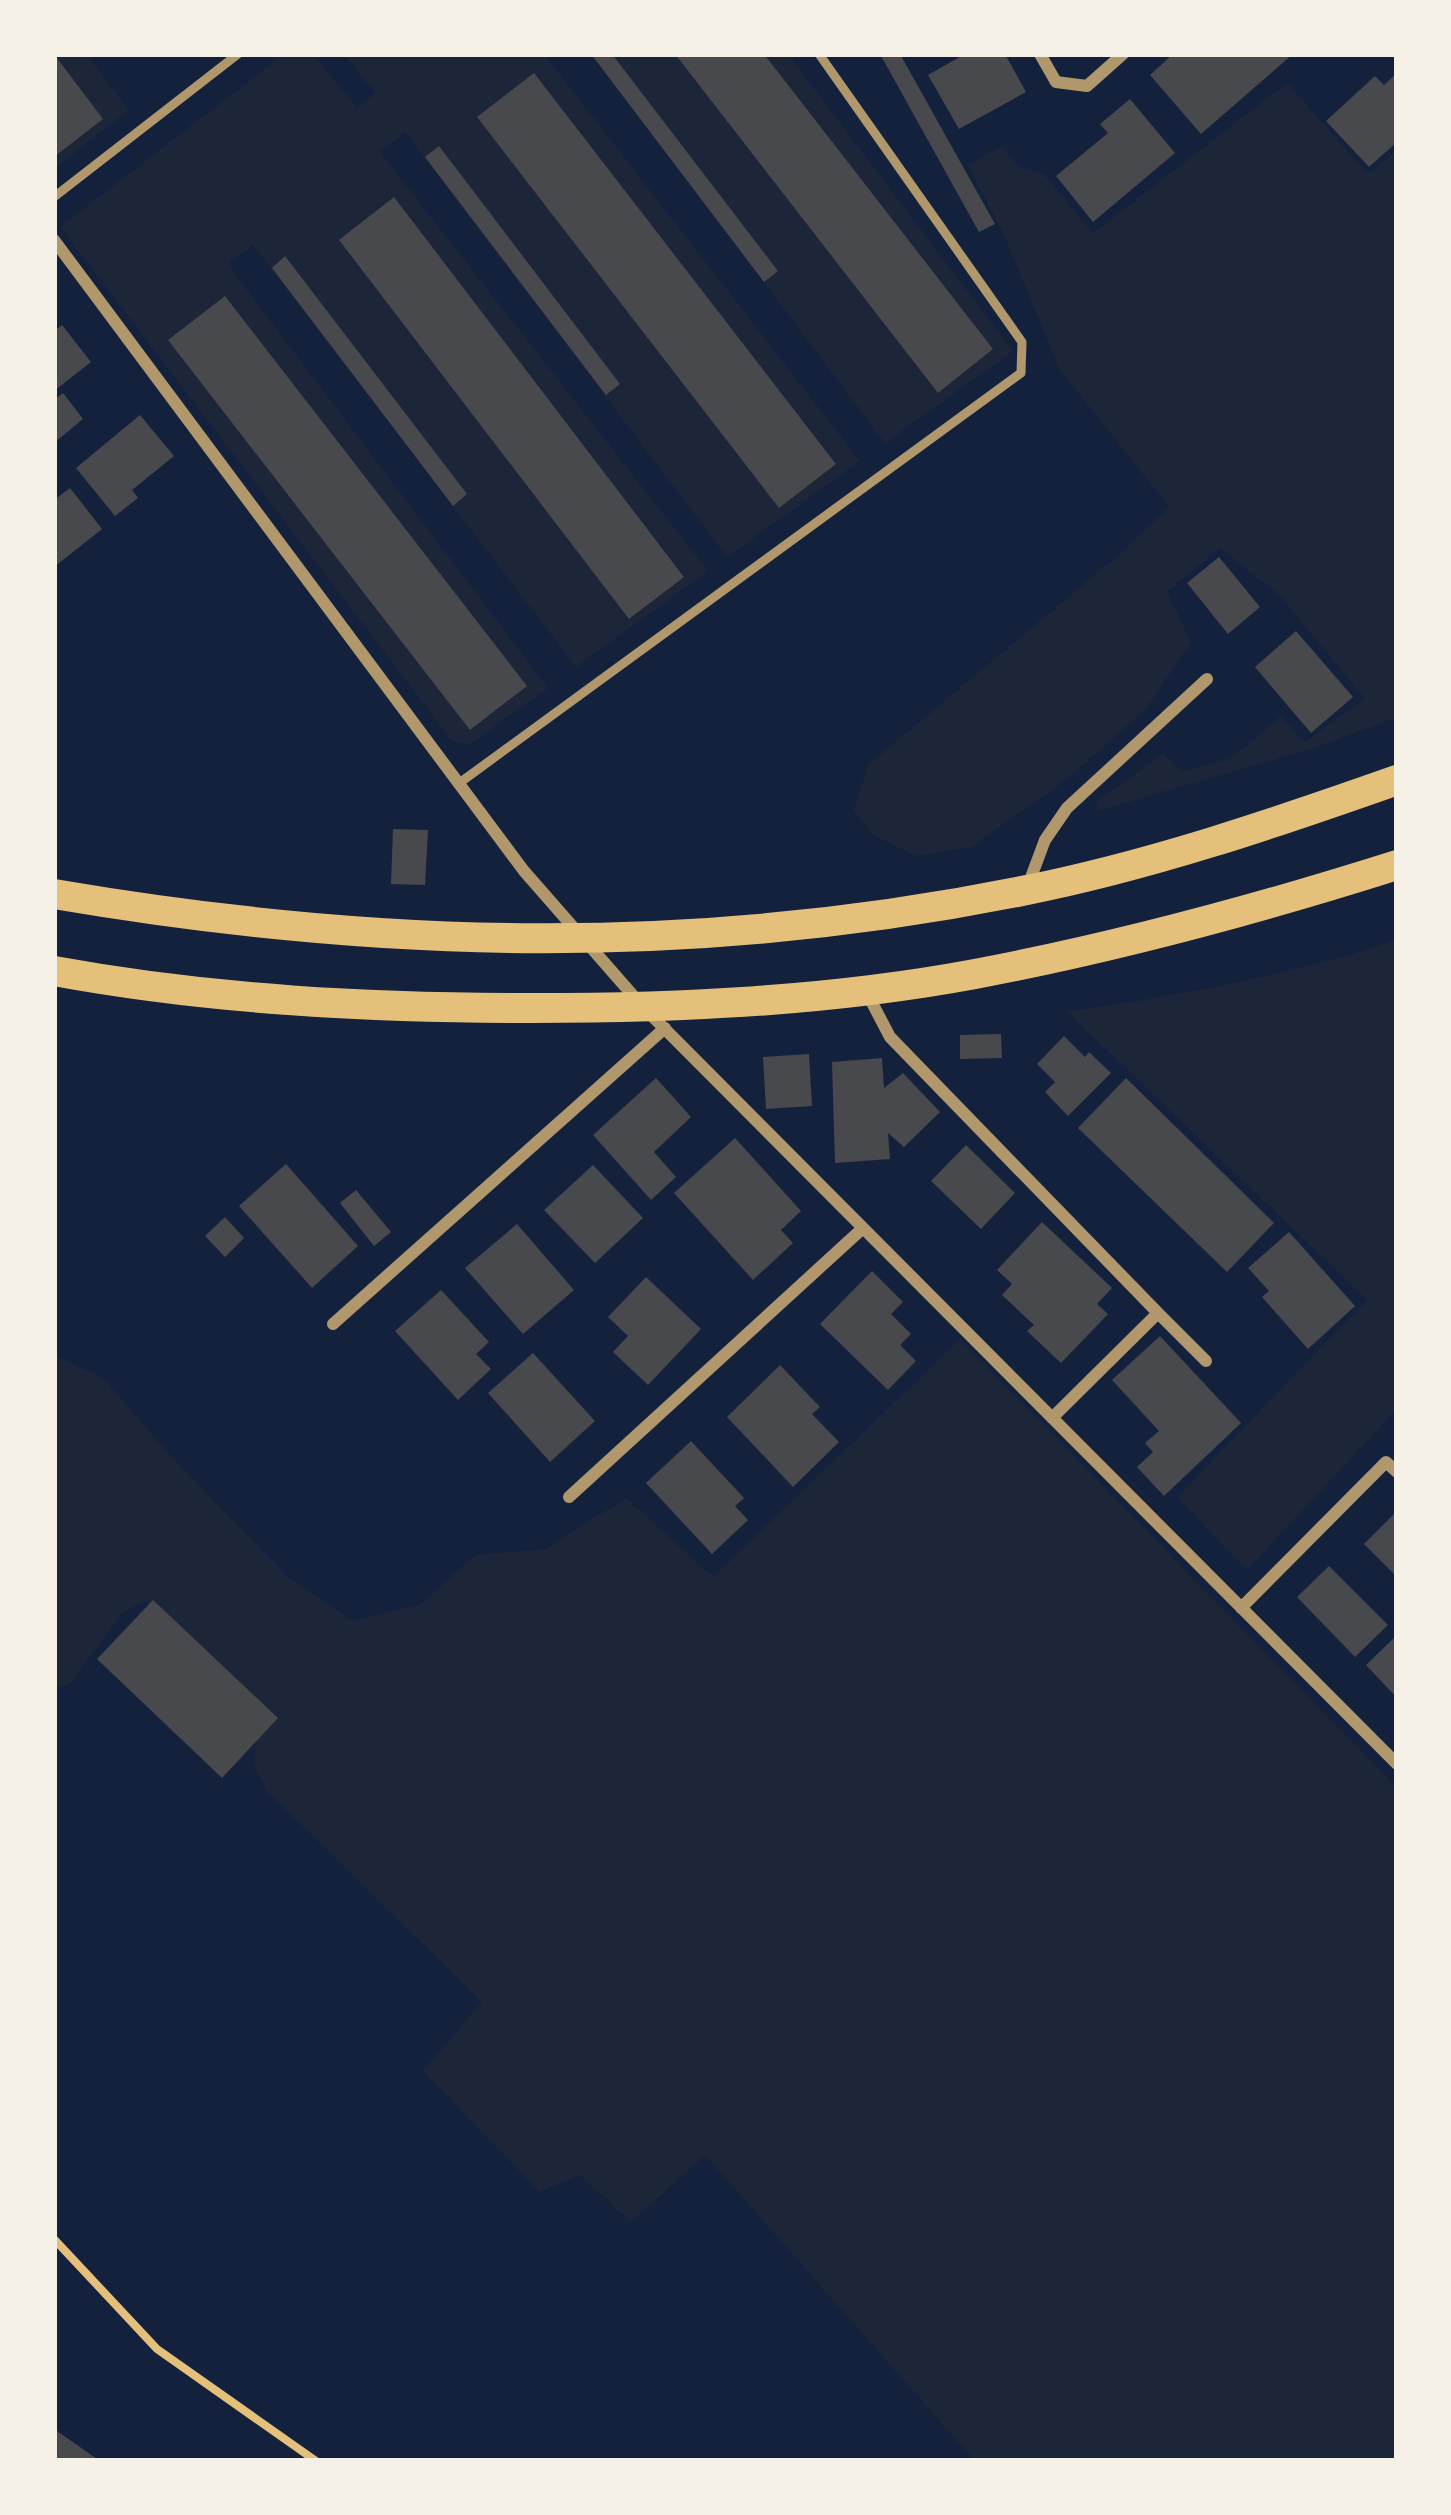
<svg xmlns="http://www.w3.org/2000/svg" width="1451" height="2515" font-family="Raleway,sans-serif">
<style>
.green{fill:#1d2539;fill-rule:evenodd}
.building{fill:#48494c}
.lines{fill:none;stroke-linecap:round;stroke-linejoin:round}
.path{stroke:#e5c07b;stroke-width:8}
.service{stroke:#b1986c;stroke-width:9}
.minor{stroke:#b1986c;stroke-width:12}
.primary{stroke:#e5c07b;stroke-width:30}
</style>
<rect width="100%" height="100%" fill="#14213d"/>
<path class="green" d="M 54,54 L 86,54 L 129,110 L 54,169 L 54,157 L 103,119 Z
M 284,54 L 313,54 L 357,108 L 375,93 L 344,54 L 544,54 L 860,461 L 727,557 L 405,132 L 380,152 L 708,571 L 576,667 L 253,245 L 229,262 L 235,274 L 548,688 L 469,745 L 452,741 L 60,227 ZM 534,74 L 836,463 L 780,507 L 478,118 ZM 394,198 L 684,576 L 630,619 L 339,241 ZM 225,296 L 526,686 L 471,730 L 169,340 Z
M 592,54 L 675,54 L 938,392 L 993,349 L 764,54 L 788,54 L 1013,351 L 885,443 Z
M 1287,83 L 1368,174 L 1397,150 L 1397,717 L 1311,749 L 1097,811 L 1097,802 L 1163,754 L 1182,772 L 1232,758 L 1281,716 L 1304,742 L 1365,699 L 1279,595 L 1220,548 L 1167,592 L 1191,642 L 1146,709 L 1067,779 L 971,847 L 916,856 L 873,835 L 854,811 L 868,765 L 1115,558 L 1169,507 L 1060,370 L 1003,233 L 968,165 L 1002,146 L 1019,167 L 1044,174 L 1093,233 Z
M 1397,938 L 1397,1409 L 1247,1570 L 1177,1497 L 1367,1300 L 1066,1011 C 1147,1001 1227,986 1307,966 C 1337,958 1369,952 1397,938 Z
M 960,1339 L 1397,1788 L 1397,2461 L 975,2461 L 705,2155 L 631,2222 L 580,2175 L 540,2192 L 423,2071 L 482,2002 L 267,1791 L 254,1765 L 257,1706 L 145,1600 L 122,1614 L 68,1686 L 54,1687 L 54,1355 L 103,1378 L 176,1462 L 289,1578 L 352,1621 L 421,1604 L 475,1555 L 545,1549 L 626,1498 L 713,1577 Z"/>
<path class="building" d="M 54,54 L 103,119 L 54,157 Z
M 591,54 L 612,54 L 778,271 L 764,282 Z
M 675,54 L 764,54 L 993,349 L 938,393 Z
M 880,54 L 900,54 L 995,224 L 979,232 Z
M 965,54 L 1005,54 L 1026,92 L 959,129 L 928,75 Z
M 1173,54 L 1293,54 L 1201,134 L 1150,75 Z
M 534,73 L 836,464 L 779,508 L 477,117 Z
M 1397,73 L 1397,142 L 1369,167 L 1326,121 L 1375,76 L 1384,85 Z
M 1130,99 L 1175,153 L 1093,222 L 1056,176 L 1108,133 L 1100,124 Z
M 439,146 L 620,384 L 606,395 L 425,157 Z
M 394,197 L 684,577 L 629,619 L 339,240 Z
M 285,256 L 467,494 L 453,506 L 272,268 Z
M 225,296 L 527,686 L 470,730 L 168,340 Z
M 62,325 L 91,362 L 54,391 L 54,331 Z
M 63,393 L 83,419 L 54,443 L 54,400 Z
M 140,415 L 174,456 L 132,490 L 138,498 L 115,516 L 76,468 Z
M 70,488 L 102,529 L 54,567 L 54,500 Z
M 1219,557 L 1260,607 L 1228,634 L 1187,583 Z
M 1296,631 L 1353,697 L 1311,733 L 1255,667 Z
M 393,829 L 428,830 L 425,885 L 391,884 Z
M 1001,1034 L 1002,1058 L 960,1059 L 960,1035 Z
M 1064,1036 L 1085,1057 L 1089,1052 L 1111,1073 L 1068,1116 L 1045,1092 L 1055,1082 L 1037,1064 Z
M 809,1054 L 812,1106 L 766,1109 L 763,1057 Z
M 882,1058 L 884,1088 L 903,1073 L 940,1112 L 904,1147 L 888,1133 L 890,1159 L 835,1163 L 832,1062 Z
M 656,1078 L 691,1117 L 654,1152 L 676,1177 L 651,1200 L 593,1135 Z
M 1126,1078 L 1274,1223 L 1227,1272 L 1078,1128 Z
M 735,1138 L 801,1211 L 781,1230 L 793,1243 L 753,1280 L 674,1193 Z
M 966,1145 L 1015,1193 L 981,1229 L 931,1181 Z
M 286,1164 L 358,1246 L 312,1288 L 239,1206 Z
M 593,1165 L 643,1218 L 595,1263 L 544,1210 Z
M 356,1190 L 391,1232 L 374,1246 L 340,1203 Z
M 225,1217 L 244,1238 L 225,1257 L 205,1236 Z
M 1042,1222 L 1112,1288 L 1097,1304 L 1108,1314 L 1061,1363 L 1027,1331 L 1034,1325 L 1002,1295 L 1012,1284 L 997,1270 Z
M 517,1224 L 574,1290 L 523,1334 L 465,1268 Z
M 1289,1232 L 1355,1306 L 1308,1349 L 1262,1297 L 1269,1291 L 1248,1268 Z
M 872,1271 L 903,1302 L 891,1314 L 911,1334 L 900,1345 L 916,1361 L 888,1390 L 820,1324 Z
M 646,1277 L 701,1329 L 648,1385 L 613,1352 L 628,1336 L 608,1317 Z
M 441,1290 L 489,1342 L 476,1354 L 491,1369 L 458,1400 L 395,1331 Z
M 1160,1336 L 1241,1423 L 1164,1496 L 1137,1467 L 1153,1452 L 1145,1443 L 1159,1431 L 1112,1380 Z
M 533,1353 L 595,1421 L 550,1462 L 488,1393 Z
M 780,1365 L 820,1407 L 812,1414 L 839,1442 L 793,1487 L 727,1417 Z
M 691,1441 L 744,1498 L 735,1506 L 748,1520 L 712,1554 L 646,1483 Z
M 1397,1511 L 1397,1577 L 1364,1544 Z
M 1329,1566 L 1388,1625 L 1355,1657 L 1297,1597 Z
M 153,1600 L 278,1718 L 222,1778 L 97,1659 Z
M 1397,1635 L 1397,1698 L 1366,1665 Z
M 54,2429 L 100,2461 L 54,2461 Z"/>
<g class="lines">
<path class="path" d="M 54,2239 L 157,2349 L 316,2461"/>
<path class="service" d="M 54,197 L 238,54
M 458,784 L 1021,373 L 1022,342 L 819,54"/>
<path class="minor" d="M 1040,54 L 1056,82 L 1087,86 L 1123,54
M 54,240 L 524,871 L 644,1008 L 1397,1764
M 1027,888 L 1045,840 L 1067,808 L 1207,679
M 868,995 L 890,1037 L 1158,1313 L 1052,1418
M 1158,1313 L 1206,1361
M 333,1324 L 665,1028
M 569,1497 L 863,1228
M 1241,1608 L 1386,1462 L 1397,1472"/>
<path class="primary" d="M 54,894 C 382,950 694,957 1022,891 C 1149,866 1275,823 1397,780
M 54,971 C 212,1000 372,1008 533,1008 C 680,1008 830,1001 975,974 C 1118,947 1258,909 1397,865"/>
</g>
<rect width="1451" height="2515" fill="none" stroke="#f6f1e7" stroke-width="114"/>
</svg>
